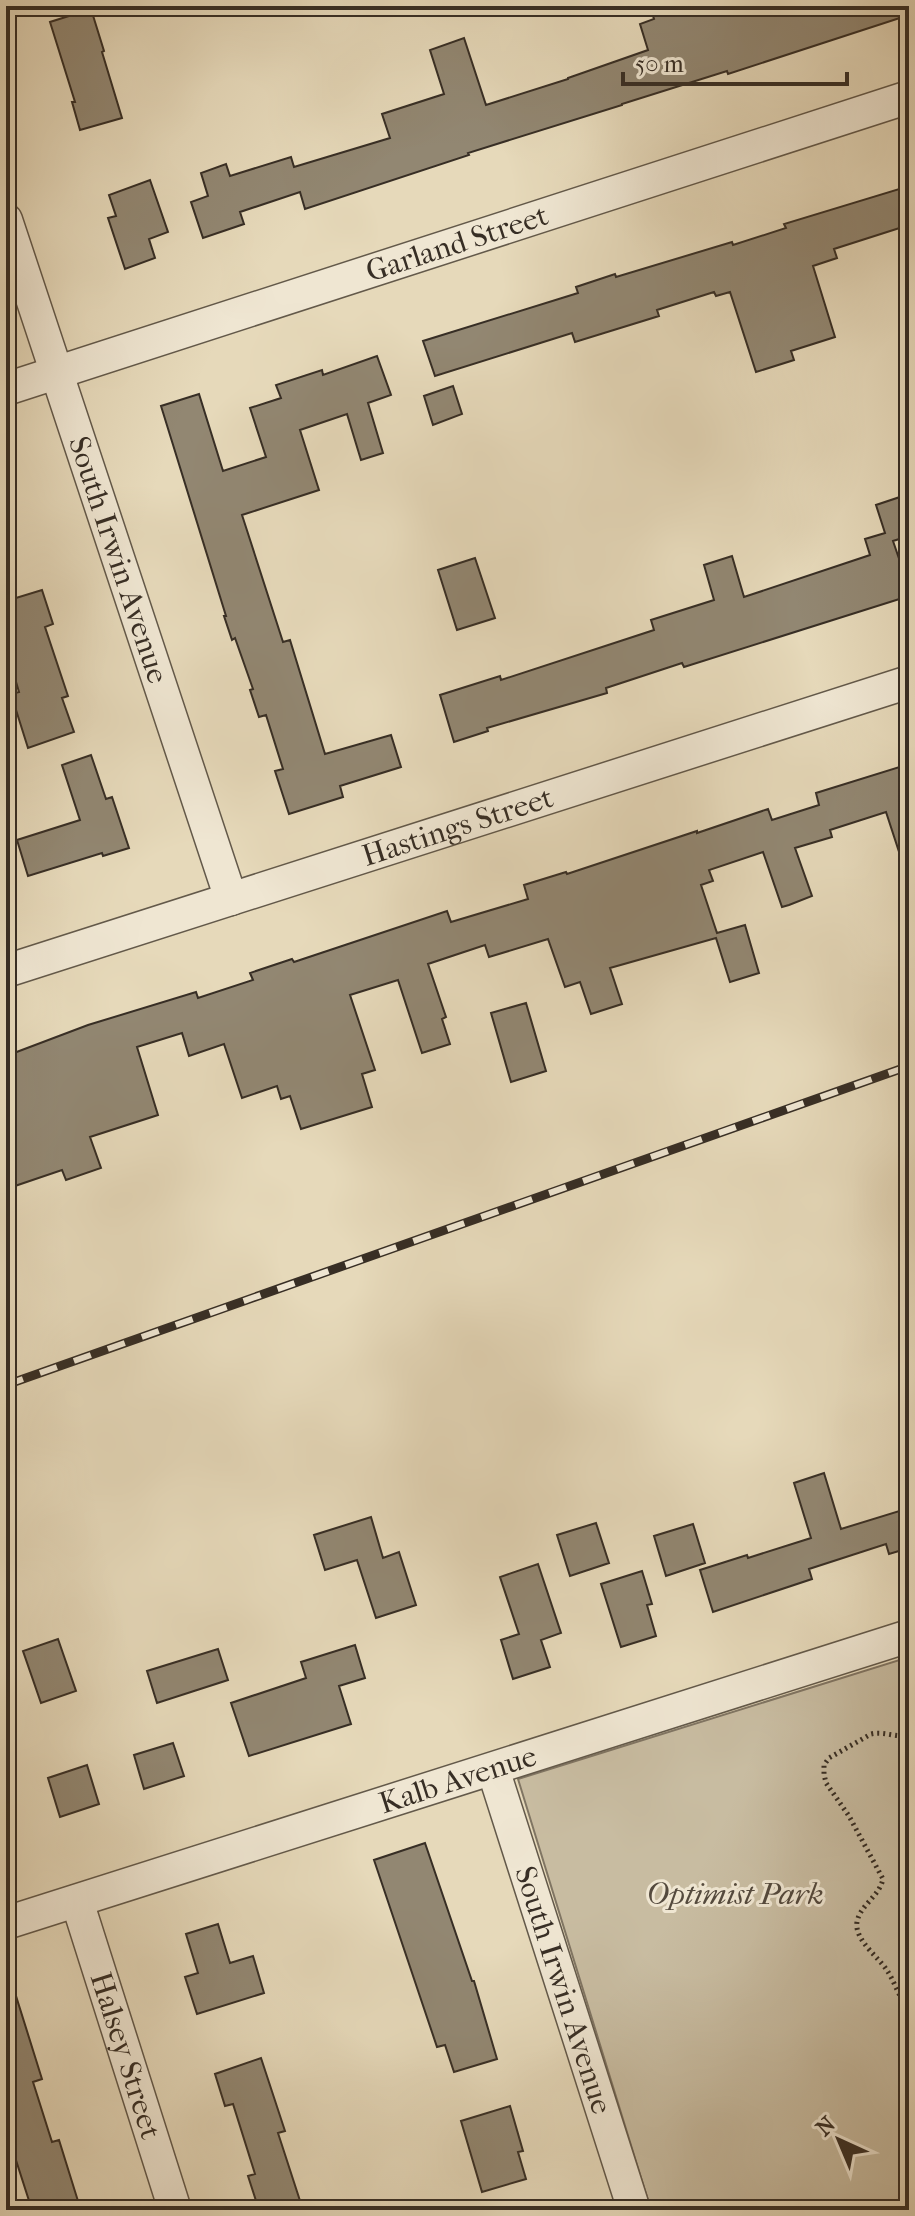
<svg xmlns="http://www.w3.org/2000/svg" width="915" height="2216" font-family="'IM FELL French Canon',serif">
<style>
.green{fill:#c8bca1;stroke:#807563;stroke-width:2}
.building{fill:#928772;stroke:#372e25;stroke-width:2}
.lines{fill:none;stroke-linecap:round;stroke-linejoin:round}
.minor-casing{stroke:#63594a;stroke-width:35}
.path{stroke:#372e25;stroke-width:5;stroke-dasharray:2 4;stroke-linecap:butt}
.minor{stroke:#efe6d2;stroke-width:32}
.rail-casing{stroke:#372e25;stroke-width:9}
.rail{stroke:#efe6d2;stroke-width:6;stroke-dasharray:18;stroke-linecap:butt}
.labels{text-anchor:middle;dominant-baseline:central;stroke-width:6;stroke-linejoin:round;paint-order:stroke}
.street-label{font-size:30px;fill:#372e25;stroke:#efe6d2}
.park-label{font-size:30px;font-style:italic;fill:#544a3e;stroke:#efe6d2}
</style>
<rect width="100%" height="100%" fill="#e6d9ba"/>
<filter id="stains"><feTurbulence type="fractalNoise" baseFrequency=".0025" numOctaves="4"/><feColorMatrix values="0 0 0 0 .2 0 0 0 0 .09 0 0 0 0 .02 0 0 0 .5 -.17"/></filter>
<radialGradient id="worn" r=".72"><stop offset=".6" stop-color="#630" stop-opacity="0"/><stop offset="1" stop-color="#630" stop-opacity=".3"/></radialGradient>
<path class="green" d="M 909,1657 L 909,2210 L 651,2210 L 518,1779 Z"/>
<path class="building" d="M 650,6 L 909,6 L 909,15 L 728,74 L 727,71 L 622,104 L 622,105 L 468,153 L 469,155 L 305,209 L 300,192 L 240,212 L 244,224 L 203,238 L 191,202 L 208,196 L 201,173 L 226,164 L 230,176 L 291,157 L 294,167 L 390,138 L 382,114 L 444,94 L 430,50 L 464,38 L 486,105 L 568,79 L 568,78 L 648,50 L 640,24 L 654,19 Z
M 91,9 L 104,51 L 102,52 L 122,118 L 80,130 L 72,102 L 75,102 L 50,22 Z
M 150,180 L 168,232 L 149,239 L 155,258 L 125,269 L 108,218 L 116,216 L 109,195 Z
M 909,186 L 909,225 L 834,249 L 837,258 L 813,266 L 835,337 L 791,351 L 794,360 L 756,372 L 730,292 L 716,296 L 714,292 L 657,310 L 659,316 L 575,342 L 572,333 L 435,376 L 423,341 L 578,293 L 576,287 L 615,274 L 616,277 L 732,242 L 733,245 L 786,228 L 784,224 Z
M 377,356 L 391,395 L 368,403 L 383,453 L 361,460 L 347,414 L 300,430 L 319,490 L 242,515 L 283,642 L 290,640 L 325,754 L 391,735 L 401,767 L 340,786 L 343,797 L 289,814 L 275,771 L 283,769 L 266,715 L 259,717 L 250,690 L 253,689 L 235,638 L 232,640 L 224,616 L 226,616 L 161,406 L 199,394 L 223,471 L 266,457 L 250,408 L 281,398 L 276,385 L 322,370 L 323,375 Z
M 453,386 L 462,414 L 433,425 L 424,396 Z
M 909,494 L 909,536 L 893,541 L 909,588 L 909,596 L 684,667 L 682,663 L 606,688 L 607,693 L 487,728 L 488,731 L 454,742 L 440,695 L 500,676 L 501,680 L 654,630 L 651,620 L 714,600 L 704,565 L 732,556 L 744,597 L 870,555 L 865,539 L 885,533 L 876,505 Z
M 475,558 L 495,618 L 457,630 L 438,570 Z
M 42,590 L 53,624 L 45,627 L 68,696 L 62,698 L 74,732 L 28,748 L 11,694 L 19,692 L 6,648 L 6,601 Z
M 91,755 L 106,799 L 112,797 L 129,848 L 103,856 L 102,853 L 28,876 L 17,840 L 80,820 L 62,765 Z
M 909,764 L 909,866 L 904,867 L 886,812 L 830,830 L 832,837 L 795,848 L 812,896 L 789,905 L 782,907 L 763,852 L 709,870 L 713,881 L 701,885 L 717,933 L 745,925 L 759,973 L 730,982 L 716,938 L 610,968 L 622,1004 L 591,1014 L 580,982 L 565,987 L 548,939 L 489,957 L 485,945 L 428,964 L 446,1017 L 442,1019 L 450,1044 L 422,1053 L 398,980 L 350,995 L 375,1070 L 362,1074 L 372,1107 L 301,1129 L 290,1096 L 281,1099 L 277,1086 L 242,1098 L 224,1044 L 189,1056 L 182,1033 L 137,1047 L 158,1115 L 90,1137 L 101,1168 L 66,1180 L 62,1170 L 6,1189 L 6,1056 L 88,1025 L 196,992 L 198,998 L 253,980 L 250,973 L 292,959 L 294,962 L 447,911 L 451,922 L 528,899 L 524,885 L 566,872 L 567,874 L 697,831 L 697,833 L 768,809 L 772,820 L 819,805 L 816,793 Z
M 526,1003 L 546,1071 L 511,1082 L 491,1013 Z
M 824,1473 L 841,1529 L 909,1508 L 909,1548 L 889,1554 L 886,1544 L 809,1569 L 812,1579 L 713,1612 L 700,1570 L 747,1555 L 748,1558 L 811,1538 L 794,1483 Z
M 371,1517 L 383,1558 L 399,1552 L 416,1605 L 376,1618 L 357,1560 L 325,1570 L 314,1535 Z
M 596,1523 L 609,1563 L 570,1576 L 557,1535 Z
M 693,1524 L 705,1563 L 666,1576 L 654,1536 Z
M 538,1564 L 561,1633 L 541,1640 L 550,1667 L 513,1679 L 501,1640 L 519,1634 L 500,1577 Z
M 642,1571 L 652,1604 L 647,1605 L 656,1636 L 621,1647 L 601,1584 Z
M 58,1639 L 76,1691 L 41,1703 L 23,1651 Z
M 355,1645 L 365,1678 L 339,1686 L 351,1724 L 249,1756 L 231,1703 L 306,1678 L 301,1662 Z
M 218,1649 L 228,1680 L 157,1703 L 147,1671 Z
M 173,1743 L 184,1776 L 144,1789 L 134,1755 Z
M 87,1765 L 99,1804 L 60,1817 L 48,1778 Z
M 425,1843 L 472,1981 L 474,1981 L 497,2059 L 454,2072 L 445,2045 L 437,2047 L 374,1860 Z
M 218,1924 L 230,1963 L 253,1956 L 264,1993 L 197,2014 L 185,1977 L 198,1973 L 186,1934 Z
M 6,1980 L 11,1980 L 42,2079 L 33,2082 L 52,2142 L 59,2140 L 78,2201 L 51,2210 L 32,2210 L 6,2129 Z
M 261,2058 L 285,2131 L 278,2133 L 303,2210 L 259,2210 L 248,2176 L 255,2174 L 233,2104 L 225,2106 L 215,2074 Z
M 510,2106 L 523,2151 L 518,2152 L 526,2179 L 482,2192 L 461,2121 Z"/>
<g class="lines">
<defs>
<g id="minor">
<path id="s1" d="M 6,220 L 231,899"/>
<path id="s2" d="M 6,389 L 909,97"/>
<path id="s3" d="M 6,971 L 909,682"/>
<path id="s4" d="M 493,1769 L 634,2210"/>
<path id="s5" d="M 77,1901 L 175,2210"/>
<path id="s6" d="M 6,1923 L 909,1636"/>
</g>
</defs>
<use href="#minor" class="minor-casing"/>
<path class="path" d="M 909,1735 C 896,1738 884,1731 871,1734 L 829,1758 L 824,1765 L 824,1774 L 826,1783 L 849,1816 L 883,1879 C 879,1897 860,1905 857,1922 C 854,1939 878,1957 886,1969 C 895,1981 898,1998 909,2007"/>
<use href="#minor" class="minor"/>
<defs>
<path id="rail" d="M 6,1385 L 909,1066"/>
</defs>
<use href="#rail" class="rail-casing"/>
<use href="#rail" class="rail"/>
</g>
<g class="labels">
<g class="street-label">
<text stroke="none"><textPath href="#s2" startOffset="474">Garland Street</textPath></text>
<text stroke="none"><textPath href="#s1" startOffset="358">South Irwin Avenue</textPath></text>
<text stroke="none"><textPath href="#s3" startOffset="474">Hastings Street</textPath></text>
<text stroke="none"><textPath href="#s6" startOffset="474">Kalb Avenue</textPath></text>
<text stroke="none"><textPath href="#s4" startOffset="232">South Irwin Avenue</textPath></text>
<text stroke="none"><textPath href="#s5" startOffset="162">Halsey Street</textPath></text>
</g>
<g class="park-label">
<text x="735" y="1894">Optimist Park</text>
</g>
</g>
<rect width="915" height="2216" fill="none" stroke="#e6d9ba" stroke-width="32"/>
<rect x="8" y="8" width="899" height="2200" fill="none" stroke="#372e25" stroke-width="4"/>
<rect x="16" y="16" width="883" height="2184" fill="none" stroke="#372e25" stroke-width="2"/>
<g transform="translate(839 2140) rotate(316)" stroke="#efe6d2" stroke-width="6" paint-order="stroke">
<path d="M0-6L14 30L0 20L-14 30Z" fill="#372e25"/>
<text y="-12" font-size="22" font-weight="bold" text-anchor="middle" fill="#372e25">N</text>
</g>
<path d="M623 72v12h224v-12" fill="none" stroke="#372e25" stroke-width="4"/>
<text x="635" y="72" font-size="24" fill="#372e25" stroke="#efe6d2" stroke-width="6" paint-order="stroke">50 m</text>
<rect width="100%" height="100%" filter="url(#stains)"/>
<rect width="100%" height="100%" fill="url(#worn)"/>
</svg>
